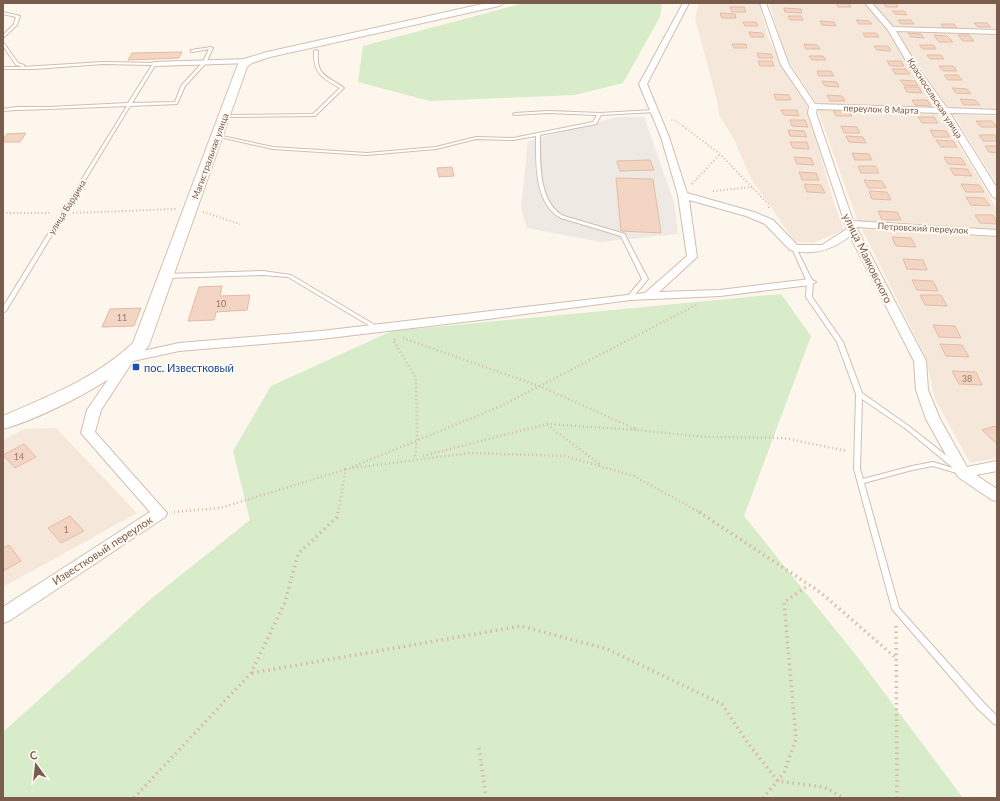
<svg xmlns="http://www.w3.org/2000/svg" width="1000" height="801" font-family="Lato,sans-serif">
<style>
.residential{fill:#f5e8da}
.industrial{fill:#efe9e4}
.green{fill:#d8ecc9}
.building{fill:#f3d5c3;stroke:#e6bba3}
.lines{fill:none;stroke-linecap:round;stroke-linejoin:round}
.lane-casing{stroke:#d1beb0;stroke-width:2}
.street-casing{stroke:#d1beb0;stroke-width:2}
.secondary-casing{stroke:#d6c0b0;stroke-width:2}
.path-far3{stroke:#d9b8a5;stroke-width:1.5;stroke-dasharray:0.5 1.5;stroke-linecap:butt}
.path-far2{stroke:#d9b8a5;stroke-width:2;stroke-dasharray:1 2.5;stroke-linecap:butt}
.path-far1{stroke:#d9b8a5;stroke-width:2.5;stroke-dasharray:1 3;stroke-linecap:butt}
.path{stroke:#d9b8a5;stroke-width:3.5;stroke-dasharray:1.5 4;stroke-linecap:butt}
.lane{fill:#fff;fill-rule:evenodd}
.street{fill:#fff;fill-rule:evenodd}
.secondary{fill:#fff;fill-rule:evenodd}
.transit-dot{fill:#1a4fb4;stroke:#fffaf3;stroke-width:1.5}
.labels{text-anchor:middle;dominant-baseline:central;stroke-width:4;stroke-linejoin:round;paint-order:stroke}
.far-street-label{font-size:9px;fill:#7a5c4d;stroke:#fffaf3}
.number-label{font-size:9px;fill:#987a6a}
.street-label{font-size:11px;fill:#7a5c4d;stroke:#fffaf3}
.transit-label{font-size:11px;fill:#164399;stroke:#fffaf3;text-anchor:start}
</style>
<rect width="100%" height="100%" fill="#fdf6ec"/>
<path class="residential" d="M 699,3 L 759,3 L 769,40 L 807,106 L 832,197 L 844,230 L 813,243 L 795,242 L 750,177 L 734,139 L 719,115 L 718,105 L 695,18 Z
M 769,3 L 865,3 L 887,29 L 939,109 L 817,105 L 786,57 Z
M 873,3 L 997,3 L 997,30 L 893,28 Z
M 895,31 L 997,33 L 997,111 L 949,109 Z
M 817,108 L 940,113 L 997,209 L 997,230 L 858,222 Z
M 953,114 L 997,116 L 997,184 Z
M 862,229 L 997,237 L 997,458 L 970,463 L 935,399 L 925,356 Z
M 56,428 L 137,513 L 3,587 L 3,440 L 24,429 Z"/>
<path class="industrial" d="M 617,117 L 644,117 L 674,202 L 678,234 L 600,242 L 527,228 L 521,208 L 528,141 Z"/>
<path class="green" d="M 524,3 L 662,3 L 660,17 L 623,83 L 575,95 L 430,101 L 358,82 L 363,46 Z
M 781,294 L 811,336 L 744,516 L 859,659 L 963,798 L 3,798 L 3,732 L 152,598 L 250,520 L 233,451 L 271,386 L 392,331 Z"/>
<path class="building" d="M 836,3 L 848,3 L 851,7 L 838,7 Z
M 883,3 L 896,3 L 898,7 L 886,7 Z
M 730,7 L 744,7 L 746,12 L 732,12 Z
M 784,8 L 801,9 L 802,13 L 785,12 Z
M 892,11 L 904,11 L 907,15 L 895,14 Z
M 720,13 L 735,14 L 736,18 L 722,18 Z
M 788,16 L 801,16 L 803,20 L 790,20 Z
M 856,20 L 869,21 L 872,24 L 859,24 Z
M 898,20 L 911,20 L 914,24 L 901,24 Z
M 820,21 L 834,22 L 836,26 L 822,25 Z
M 743,22 L 756,22 L 758,26 L 745,26 Z
M 974,23 L 987,23 L 991,27 L 978,27 Z
M 941,24 L 954,24 L 957,28 L 944,28 Z
M 749,32 L 762,33 L 764,37 L 751,37 Z
M 863,33 L 876,33 L 879,37 L 865,37 Z
M 908,33 L 921,34 L 924,38 L 911,37 Z
M 934,35 L 947,36 L 953,42 L 939,42 Z
M 958,35 L 969,35 L 974,41 L 963,41 Z
M 732,44 L 746,44 L 747,48 L 734,48 Z
M 804,44 L 817,45 L 820,49 L 806,49 Z
M 919,45 L 933,45 L 936,49 L 923,49 Z
M 874,46 L 888,46 L 891,51 L 877,50 Z
M 182,52 L 179,58 L 128,60 L 132,53 Z
M 757,53 L 771,54 L 773,58 L 759,58 Z
M 927,55 L 941,55 L 944,59 L 930,59 Z
M 809,56 L 823,56 L 826,60 L 812,60 Z
M 758,61 L 772,61 L 774,66 L 760,66 Z
M 887,61 L 901,61 L 904,66 L 890,66 Z
M 939,66 L 953,66 L 957,71 L 943,71 Z
M 892,69 L 906,69 L 910,74 L 895,74 Z
M 817,71 L 831,71 L 834,76 L 819,76 Z
M 944,75 L 958,75 L 962,80 L 948,80 Z
M 900,80 L 915,81 L 918,86 L 904,85 Z
M 822,81 L 837,82 L 839,87 L 825,86 Z
M 904,87 L 919,87 L 922,93 L 907,92 Z
M 952,88 L 967,89 L 971,94 L 956,93 Z
M 774,94 L 789,95 L 791,100 L 776,100 Z
M 827,95 L 842,96 L 845,101 L 830,101 Z
M 960,99 L 975,100 L 980,105 L 964,105 Z
M 912,100 L 927,100 L 931,106 L 915,105 Z
M 781,110 L 797,110 L 799,116 L 784,115 Z
M 833,110 L 849,111 L 852,116 L 836,116 Z
M 918,117 L 934,117 L 938,123 L 922,123 Z
M 790,120 L 805,120 L 808,127 L 792,126 Z
M 976,121 L 992,121 L 997,127 L 981,127 Z
M 841,126 L 857,127 L 860,133 L 844,133 Z
M 788,130 L 804,131 L 807,137 L 790,136 Z
M 930,130 L 946,131 L 950,137 L 934,137 Z
M 26,133 L 20,142 L 3,142 L 3,139 L 7,134 Z
M 979,135 L 995,135 L 997,141 L 983,141 Z
M 846,136 L 863,137 L 866,143 L 849,142 Z
M 936,140 L 953,141 L 957,147 L 941,147 Z
M 790,142 L 807,142 L 809,149 L 793,148 Z
M 985,146 L 997,146 L 997,153 L 989,152 Z
M 852,153 L 869,154 L 872,160 L 855,160 Z
M 794,157 L 811,158 L 814,165 L 797,164 Z
M 944,157 L 961,158 L 966,165 L 948,164 Z
M 650,160 L 654,170 L 620,171 L 617,161 Z
M 858,166 L 875,166 L 879,173 L 861,173 Z
M 452,167 L 454,176 L 439,177 L 437,168 Z
M 950,168 L 967,169 L 972,176 L 954,175 Z
M 799,172 L 816,173 L 819,180 L 802,180 Z
M 616,178 L 653,179 L 661,233 L 621,231 Z
M 864,180 L 882,181 L 886,188 L 868,188 Z
M 804,184 L 821,185 L 825,193 L 807,192 Z
M 961,184 L 979,185 L 984,192 L 966,192 Z
M 869,191 L 887,192 L 891,200 L 872,199 Z
M 966,197 L 984,198 L 990,206 L 971,205 Z
M 878,211 L 897,212 L 901,220 L 882,220 Z
M 975,215 L 993,215 L 997,224 L 980,223 Z
M 892,237 L 911,238 L 916,247 L 896,246 Z
M 903,259 L 923,260 L 927,270 L 907,269 Z
M 912,280 L 933,281 L 938,291 L 917,290 Z
M 222,286 L 220,296 L 250,295 L 247,310 L 216,312 L 214,320 L 188,321 L 199,287 Z
M 920,295 L 941,295 L 947,306 L 925,305 Z
M 141,308 L 134,326 L 102,327 L 110,309 Z
M 933,325 L 955,326 L 961,338 L 939,337 Z
M 940,344 L 962,345 L 969,357 L 946,356 Z
M 952,371 L 976,372 L 982,385 L 959,384 Z
M 995,426 L 997,428 L 997,444 L 982,430 Z
M 24,444 L 36,457 L 15,468 L 3,455 Z
M 70,516 L 84,531 L 61,543 L 48,528 Z
M 9,545 L 21,561 L 3,571 L 3,548 Z"/>
<g class="lines">
<defs>
<path id="lane" d="M 3,12 L 20,16 L 17,25 L 3,38 L 3,35 L 14,24 L 16,17 L 3,14 Z
M 3,43 L 4,43 L 18,63 L 24,65 L 25,66 L 23,67 L 103,62 L 155,63 L 156,64 L 132,103 L 175,102 L 181,86 L 203,62 L 209,49 L 192,52 L 191,52 L 191,50 L 211,47 L 213,48 L 206,63 L 185,86 L 177,104 L 130,106 L 6,311 L 3,313 L 3,307 L 127,106 L 49,109 L 16,110 L 3,111 L 3,109 L 16,107 L 49,107 L 128,103 L 152,65 L 103,64 L 34,69 L 3,69 L 3,67 L 23,67 L 16,65 L 3,46 Z
M 316,50 L 318,51 C 316,77 327,75 344,88 L 315,116 L 223,117 L 222,116 L 224,115 L 313,114 L 340,88 C 322,78 313,73 314,51 Z
M 654,110 L 655,110 L 655,112 L 601,115 L 596,124 L 540,135 C 540,161 538,203 564,216 L 625,234 L 625,235 L 648,279 L 632,298 L 630,299 L 627,297 L 642,279 L 621,236 L 561,218 C 534,204 536,162 536,136 L 513,140 L 476,139 L 436,149 L 367,155 L 273,149 L 215,136 L 217,135 L 273,147 L 367,153 L 436,147 L 476,137 L 513,138 L 593,122 L 597,115 L 548,113 L 514,115 L 513,114 L 515,113 L 548,111 L 600,113 Z
M 792,247 L 794,247 L 796,248 L 813,282 L 812,297 L 843,342 L 862,393 L 910,427 L 957,464 L 958,466 L 957,468 L 955,468 L 962,470 L 963,472 L 962,474 L 960,474 L 933,466 L 912,470 L 864,483 L 899,608 L 984,703 L 997,716 L 997,725 L 994,724 L 978,709 L 892,609 L 854,469 L 856,394 L 837,342 L 806,297 L 807,282 L 792,248 ZM 862,399 L 906,429 L 953,468 L 933,462 L 912,466 L 863,479 L 860,469 Z
M 263,271 L 291,275 L 380,328 L 379,329 L 375,329 L 288,277 L 263,275 L 166,278 L 163,276 L 166,274 Z"/>
<path id="street" d="M 683,3 L 689,3 L 647,84 L 669,137 L 687,193 L 754,212 L 773,220 L 797,245 L 822,245 L 847,229 L 808,113 L 809,106 L 781,65 L 760,3 L 766,3 L 789,65 L 815,104 L 938,108 L 911,69 L 888,30 L 865,3 L 872,3 L 893,27 L 997,30 L 997,34 L 896,31 L 919,69 L 947,108 L 997,110 L 997,114 L 950,113 L 997,188 L 997,199 L 992,196 L 942,113 L 817,109 L 816,113 L 853,221 L 997,230 L 997,236 L 856,227 L 926,361 L 928,390 L 940,419 L 967,467 L 997,461 L 997,471 L 976,475 L 997,489 L 997,501 L 992,500 L 958,477 L 956,473 L 926,419 L 916,390 L 914,361 L 850,236 C 832,250 813,256 790,250 L 765,224 L 746,216 L 689,200 L 697,257 L 659,292 L 720,290 L 810,279 L 816,282 L 810,285 L 720,296 L 630,300 L 488,319 L 321,339 L 179,351 L 133,361 L 101,410 L 95,432 L 167,513 L 165,517 L 9,621 L 3,623 L 3,607 L 150,512 L 81,433 L 87,410 L 125,355 L 179,343 L 321,331 L 645,293 L 687,256 L 678,195 L 661,137 L 639,84 Z
M 248,59 L 252,61 L 251,63 L 154,66 L 150,64 L 154,62 Z"/>
<path id="secondary" d="M 487,3 L 504,3 L 499,6 L 270,57 L 252,63 L 247,67 L 149,345 C 128,376 40,419 3,429 L 3,416 C 49,396 96,378 133,343 L 238,64 L 244,59 L 267,52 Z"/>
</defs>
<use href="#lane" class="lane-casing"/>
<use href="#street" class="street-casing"/>
<use href="#secondary" class="secondary-casing"/>
<path class="path-far3" d="M 671,120 L 675,120 L 684,127"/>
<path class="path-far2" d="M 683,126 L 720,154 L 769,205 L 769,210
M 692,184 L 720,154
M 713,191 L 753,187
M 203,212 L 240,224
M 3,213 L 52,213
M 73,213 L 176,209"/>
<path class="path-far1" d="M 403,338 L 539,386 L 638,430 L 705,437 L 784,438 L 847,451
M 395,339 L 393,340 L 416,378 L 417,441 L 415,459
M 547,425 L 601,465
M 423,456 L 547,424 L 638,430
M 352,467 L 501,406 L 696,305
M 174,512 L 220,508 L 347,469
M 338,513 L 346,469 L 470,453 L 565,456 L 634,476 L 701,513"/>
<path class="path" d="M 699,512 L 820,592 L 896,658
M 896,626 L 897,798
M 252,673 L 521,626 L 607,649 L 722,704 L 747,742 L 778,781 L 824,787 L 843,798
M 479,748 L 486,798
M 134,798 L 251,673 L 285,602 L 298,554 L 337,517 L 338,512
M 763,798 L 784,773 L 796,739 L 784,602 L 809,585"/>
<use href="#lane" class="lane"/>
<use href="#street" class="street"/>
<use href="#secondary" class="secondary"/>
</g>
<rect class="transit-dot" x="132" y="363" width="8" height="8" rx="2"/>
<g class="labels">
<g class="far-street-label">
<text transform="translate(935 98) rotate(57)">Красносельская улица</text>
<text transform="translate(881 109) rotate(2)">переулок 8 Марта</text>
<text transform="translate(210 156) rotate(-70)">Магистральная улица</text>
<text transform="translate(67 207) rotate(-58)">улица Бардина</text>
<text transform="translate(923 228) rotate(3)">Петровский переулок</text>
</g>
<g class="number-label">
<text x="221" y="303">10</text>
<text x="122" y="317">11</text>
<text x="967" y="378">38</text>
<text x="19" y="456">14</text>
<text x="66" y="529">1</text>
</g>
<g class="street-label">
<text transform="translate(868 258) rotate(64)">улица Маяковского</text>
<text transform="translate(102 550) rotate(-33)">Известковый переулок</text>
</g>
<g class="transit-label">
<text x="144" y="367">пос. Известковый</text>
</g>
</g>
<rect width="1000" height="801" fill="none" stroke="#7a5c4d" stroke-width="8"/>
<g transform="translate(36 765) rotate(345)" stroke="#fffaf3" stroke-width="3" paint-order="stroke">
<path d="M0-3L7 15L0 10L-7 15Z" fill="#7a5c4d"/>
<text y="-6" font-size="11" font-weight="bold" text-anchor="middle" fill="#7a5c4d">С</text>
</g>
</svg>
